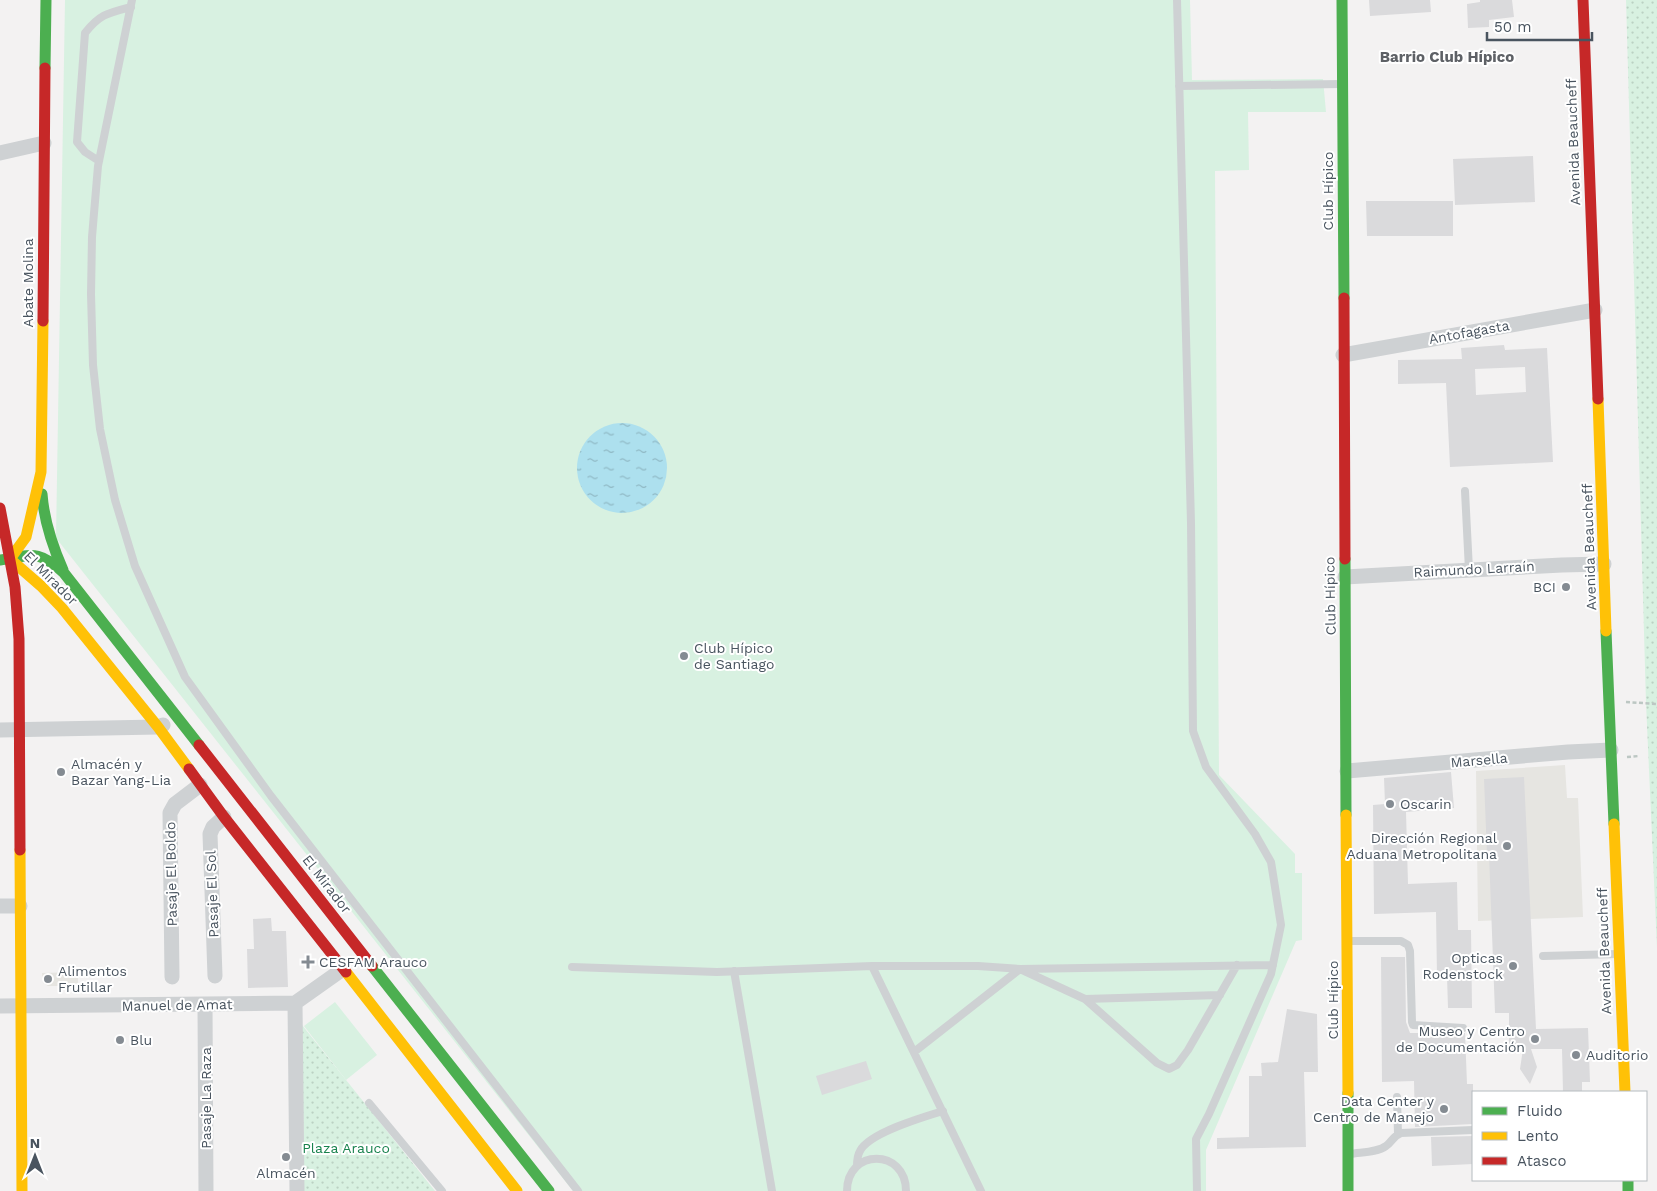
<svg xmlns="http://www.w3.org/2000/svg" width="1657" height="1191" font-family="'Work Sans',sans-serif">
<style>
.commercial{fill:#e6e5e1}
.park{fill:url(#park-dots)}
.garden{fill:#d8f1e1}
.water{fill:url(#water-ripples)}
.building{fill:#dadadc;fill-rule:evenodd}
.lines{fill:none;stroke-linecap:round;stroke-linejoin:round}
.path{stroke:#bcc7c3;stroke-width:2.5;stroke-dasharray:4 2.5;stroke-linecap:butt}
.lane{stroke:#ced1d3;stroke-width:8}
.street{stroke:#ced1d3;stroke-width:15}
.fast{stroke:#4caf50;stroke-width:11}
.slow{stroke:#ffc107;stroke-width:11}
.jam{stroke:#c62828;stroke-width:11}
.poi-dot{fill:#848b92;stroke:#fff;stroke-width:2}
.labels{text-anchor:middle;dominant-baseline:central;stroke-width:4;stroke-linejoin:round;paint-order:stroke}
.street-label{font-size:14px;fill:#49545f;stroke:#fff}
.poi-label{font-size:14px;fill:#49545f;stroke:#fff;text-anchor:start}
.park-label{font-size:14px;fill:#18824d;stroke:#fff}
.neighbourhood-label{font-size:15px;font-weight:bold;fill:#5e6166;stroke:#fff}
</style>
<defs>
<pattern id="park-dots" width="8" height="8" patternUnits="userSpaceOnUse" patternTransform="scale(1.25)"><rect width="8" height="8" fill="#d8f1e1"/><path d="M2 2h.1M6 6h.1" fill="none" stroke="#bbd1c3" stroke-width="1.8" stroke-linecap="round"/></pattern>
<pattern id="water-ripples" width="26" height="14" patternUnits="userSpaceOnUse" patternTransform="scale(1.25)"><rect width="26" height="14" fill="#ade0ee"/><path d="M2 4q2-2 4 0t4 0M15 11q2-2 4 0t4 0" fill="none" stroke="#8fb8c4"/></pattern>
</defs>
<rect width="100%" height="100%" fill="#f3f2f2"/>
<path class="commercial" d="M 1565,765 L 1567,798 L 1578,798 L 1583,917 L 1478,921 L 1476,771 Z
M 78,972 L 78,986 L 48,986 L 43,983 L 42,973 Z"/>
<path class="park" d="M 1626,0 L 1657,0 L 1657,948 L 1646,703 Z
M 302,1025 L 435,1191 L 304,1191 Z"/>
<path class="garden" d="M 65,0 L 1190,0 L 1192,80 L 1323,79 L 1326,112 L 1248,112 L 1249,170 L 1215,171 L 1219,775 L 1295,854 L 1295,873 L 1302,873 L 1302,940 L 1296,941 L 1206,1150 L 1206,1191 L 573,1191 L 56,538 Z
M 335,1002 L 377,1055 L 346,1080 L 304,1026 Z"/>
<path class="water" d="M577 468a45 45 0 1 1 90 0a45 45 0 1 1-90 0Z"/>
<path class="building" d="M 1369,0 L 1430,0 L 1431,12 L 1370,16 Z
M 1480,0 L 1512,0 L 1514,17 L 1489,20 L 1489,27 L 1468,28 L 1467,4 L 1480,2 Z
M 1533,156 L 1535,202 L 1455,205 L 1453,159 Z
M 1366,201 L 1453,201 L 1453,236 L 1367,236 Z
M 1504,345 L 1505,350 L 1547,348 L 1553,462 L 1450,467 L 1446,383 L 1398,384 L 1398,360 L 1462,359 L 1461,348 ZM 1525,367 L 1526,392 L 1476,395 L 1475,369 Z
M 1451,772 L 1454,808 L 1406,812 L 1408,884 L 1457,882 L 1458,930 L 1471,930 L 1472,1008 L 1448,1008 L 1447,976 L 1437,976 L 1436,912 L 1374,914 L 1373,805 L 1385,804 L 1384,778 Z
M 1524,777 L 1536,1029 L 1588,1028 L 1590,1082 L 1582,1082 L 1582,1092 L 1563,1092 L 1562,1049 L 1531,1049 L 1537,1067 L 1530,1084 L 1520,1069 L 1523,1049 L 1509,1050 L 1509,1013 L 1495,1013 L 1489,854 L 1487,855 L 1484,779 Z
M 271,918 L 272,931 L 286,931 L 288,987 L 248,988 L 247,949 L 254,949 L 253,919 Z
M 1381,957 L 1405,957 L 1406,1022 L 1410,1033 L 1465,1033 L 1467,1084 L 1473,1084 L 1473,1124 L 1415,1127 L 1414,1081 L 1382,1082 Z
M 1287,1009 L 1317,1014 L 1318,1072 L 1304,1072 L 1306,1147 L 1217,1149 L 1217,1138 L 1249,1137 L 1249,1076 L 1262,1076 L 1261,1063 L 1278,1062 Z
M 866,1061 L 872,1079 L 822,1095 L 816,1076 Z
M 1473,1136 L 1473,1164 L 1432,1166 L 1431,1137 Z"/>
<g class="lines">
<path class="path" d="M 1626,702 L 1657,704
M 1627,757 L 1639,756"/>
<path class="lane" d="M 132,0 L 98,166 L 92,237 L 91,294 L 93,365 L 100,429 L 115,500 L 135,566 L 185,677 L 271,796 L 578,1191
M 1177,0 L 1191,523 L 1193,731 L 1206,767 L 1255,834 L 1271,862 L 1281,925 L 1271,974 L 1209,1114 L 1196,1139 L 1197,1191
M 1179,86 L 1342,84
M 99,161 L 85,152 L 77,142 L 85,33 C 100,14 108,13 131,7
M 1465,491 L 1469,570
M 1348,941 L 1401,941 L 1408,945 L 1410,951 L 1412,1022 L 1413,1025 L 1463,1028
M 1543,956 L 1618,954
M 872,966 L 978,966 L 1020,969 L 1273,965
M 572,967 L 717,972 L 872,966 L 981,1191
M 734,971 L 772,1191
M 1085,999 L 1220,995
M 914,1052 L 1020,969 L 1085,999 L 1157,1063 L 1169,1069 L 1177,1065 L 1188,1050 L 1237,965
M 1397,1097 L 1398,1134
M 369,1103 L 442,1191
M 1350,1154 C 1360,1152 1377,1153 1386,1146 C 1392,1142 1393,1136 1401,1133 L 1473,1130
M 857,1166 C 857,1161 857,1156 860,1151 C 869,1133 923,1117 943,1111
M 847,1191 C 847,1148 906,1148 906,1191"/>
<path class="street" d="M 0,153 L 44,143
M 1343,355 L 1595,310
M 1345,577 L 1562,565 L 1604,564
M 0,730 L 158,727 L 163,725
M 1347,771 L 1568,752 L 1611,750
M 0,906 L 20,906
M 215,976 L 210,834 L 213,827 L 224,817
M 172,977 L 170,813 L 175,804 L 200,785
M 295,1003 L 297,1191
M 205,1004 L 206,1191
M 0,1006 L 295,1003 L 343,969"/>
<path class="fast" d="M 1342,0 L 1344,298
M 45,68 L 46,0
M 42,494 C 44,521 52,545 63,570
M 1345,559 L 1346,815
M 0,560 C 32,555 38,549 64,573 L 199,745
M 1606,631 L 1614,824
M 372,966 L 549,1191
M 1348,1093 L 1348,1191
M 1628,1180 L 1628,1191"/>
<path class="slow" d="M 1598,399 L 1606,631
M 10,559 L 41,586 L 62,608 L 158,727 L 189,769
M 10,559 L 26,537 L 41,472 L 43,321
M 1346,815 L 1348,1093
M 1614,824 L 1625,1092
M 20,850 L 22,1191
M 346,972 L 517,1191"/>
<path class="jam" d="M 1583,0 L 1598,399
M 1344,298 L 1345,559
M 43,321 L 45,68
M 0,508 L 15,587 L 19,639 L 20,850
M 199,745 L 372,966
M 189,769 L 224,817 L 346,972"/>
</g>
<g class="poi-dot">
<circle cx="1566" cy="587" r="5"/>
<circle cx="684" cy="656" r="5"/>
<circle cx="61" cy="772" r="5"/>
<circle cx="1390" cy="804" r="5"/>
<circle cx="1507" cy="846" r="5"/>
<path d="M305.5 954.5h5v5h5v5h-5v5h-5v-5h-5v-5h5z"/>
<circle cx="1513" cy="966" r="5"/>
<circle cx="48" cy="979" r="5"/>
<circle cx="1535" cy="1039" r="5"/>
<circle cx="120" cy="1040" r="5"/>
<circle cx="1576" cy="1055" r="5"/>
<circle cx="1444" cy="1109" r="5"/>
<circle cx="286" cy="1157" r="5"/>
</g>
<g class="labels">
<g class="street-label">
<text transform="translate(1573 142) rotate(-92)">Avenida Beaucheff</text>
<text transform="translate(1328 191) rotate(-90)">Club Hípico</text>
<text transform="translate(28 283) rotate(-90)">Abate Molina</text>
<text transform="translate(1469 332) rotate(-10)">Antofagasta</text>
<text transform="translate(1589 547) rotate(-92)">Avenida Beaucheff</text>
<text transform="translate(1474 569) rotate(-3)">Raimundo Larraín</text>
<text transform="translate(51 578) rotate(45)">El Mirador</text>
<text transform="translate(1330 596) rotate(-91)">Club Hípico</text>
<text transform="translate(1479 760) rotate(-5)">Marsella</text>
<text transform="translate(171 874) rotate(-91)">Pasaje El Boldo</text>
<text transform="translate(327 884) rotate(52)">El Mirador</text>
<text transform="translate(212 894) rotate(-92)">Pasaje El Sol</text>
<text transform="translate(1604 951) rotate(-92)">Avenida Beaucheff</text>
<text transform="translate(1333 1000) rotate(-90)">Club Hípico</text>
<text transform="translate(177 1005) rotate(-1)">Manuel de Amat</text>
<text transform="translate(206 1098) rotate(-90)">Pasaje La Raza</text>
</g>
<g class="poi-label">
<text x="1556" y="587" text-anchor="end">BCI</text>
<text x="694" y="648">Club Hípico<tspan x="694" dy="16">de Santiago</tspan></text>
<text x="71" y="764">Almacén y<tspan x="71" dy="16">Bazar Yang-Lia</tspan></text>
<text x="1400" y="804">Oscarin</text>
<text x="1497" y="838" text-anchor="end">Dirección Regional<tspan x="1497" dy="16">Aduana Metropolitana</tspan></text>
<text x="1503" y="958" text-anchor="end">Opticas<tspan x="1503" dy="16">Rodenstock</tspan></text>
<text x="319" y="962">CESFAM Arauco</text>
<text x="58" y="971">Alimentos<tspan x="58" dy="16">Frutillar</tspan></text>
<text x="1525" y="1031" text-anchor="end">Museo y Centro<tspan x="1525" dy="16">de Documentación</tspan></text>
<text x="130" y="1040">Blu</text>
<text x="1586" y="1055">Auditorio</text>
<text x="1434" y="1101" text-anchor="end">Data Center y<tspan x="1434" dy="16">Centro de Manejo</tspan></text>
<text x="286" y="1173" text-anchor="middle">Almacén</text>
</g>
<g class="park-label">
<text x="346" y="1148">Plaza Arauco</text>
</g>
<g class="neighbourhood-label">
<text x="1447" y="57">Barrio Club Hípico</text>
</g>
</g>
<rect x="1472" y="1091" width="175" height="90" fill="#ffffff" stroke="#b6bbbf"/>
<rect x="1482" y="1107" width="25" height="8" fill="#4caf50" stroke="#b6bbbf"/>
<text x="1517" y="1116" font-size="15" fill="#49545f">Fluido</text>
<rect x="1482" y="1132" width="25" height="8" fill="#ffc107" stroke="#b6bbbf"/>
<text x="1517" y="1141" font-size="15" fill="#49545f">Lento</text>
<rect x="1482" y="1157" width="25" height="8" fill="#c62828" stroke="#b6bbbf"/>
<text x="1517" y="1166" font-size="15" fill="#49545f">Atasco</text>
<g transform="translate(35 1156)" stroke="#ffffff" stroke-width="4" paint-order="stroke">
<path d="M0-4L9 19L0 12L-9 19Z" fill="#49545f"/>
<text y="-8" font-size="14" font-weight="bold" text-anchor="middle" fill="#49545f">N</text>
</g>
<path d="M1487 32v8h105v-8" fill="none" stroke="#49545f" stroke-width="2.5"/>
<text x="1494" y="32" font-size="15" fill="#49545f" stroke="#ffffff" stroke-width="4" paint-order="stroke">50 m</text>
</svg>
